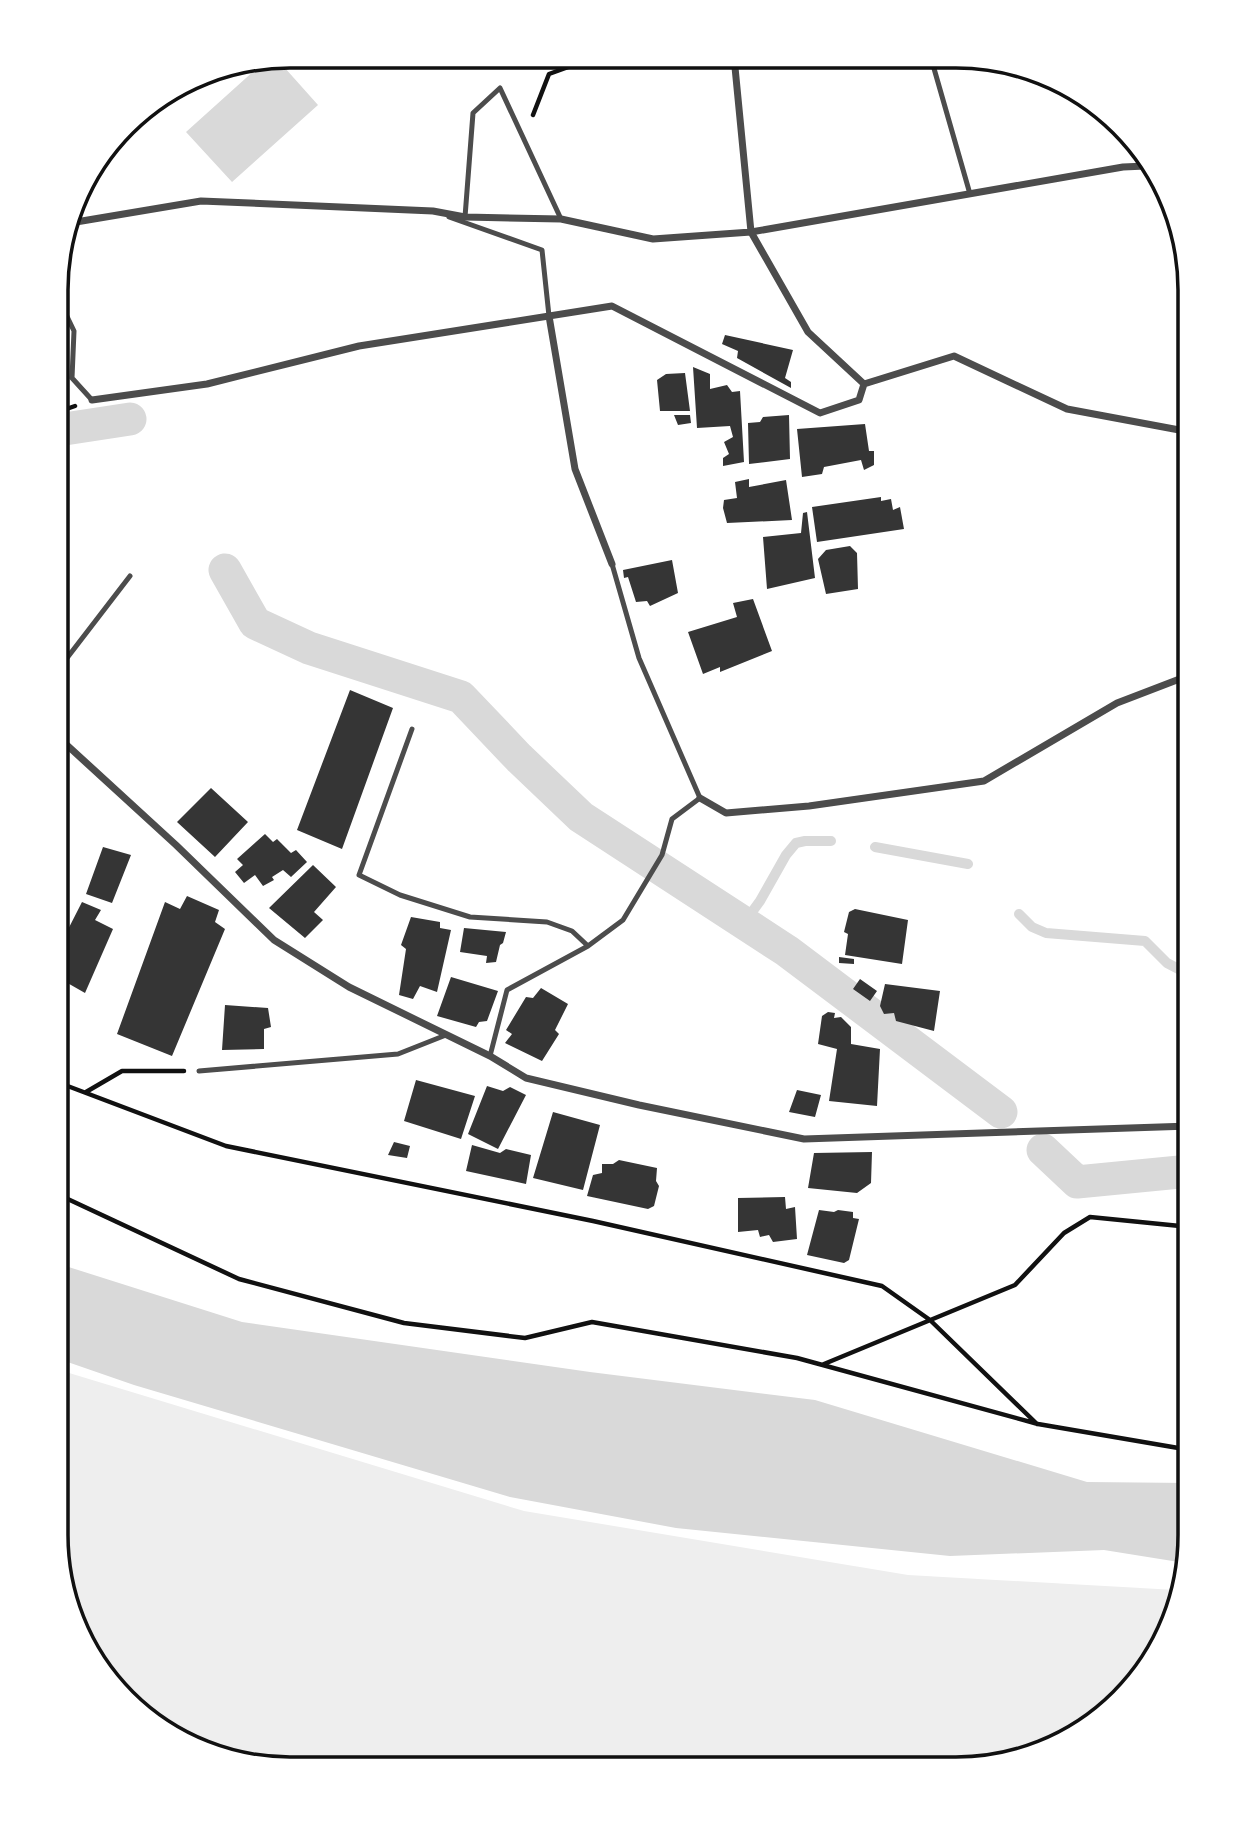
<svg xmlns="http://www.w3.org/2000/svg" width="1246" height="1825" font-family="'Source Sans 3',sans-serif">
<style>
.green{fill:#eee}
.water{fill:#d9d9d9}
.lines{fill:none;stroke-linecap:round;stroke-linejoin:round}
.stream{stroke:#d9d9d9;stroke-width:10}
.canal{stroke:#d9d9d9;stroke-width:33}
.building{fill:#353535}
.path{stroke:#111;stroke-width:4.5}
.service{stroke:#4c4c4c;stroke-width:5}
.minor{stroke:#4c4c4c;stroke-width:7}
.rim{fill:none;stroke:#111;stroke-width:3.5}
</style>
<rect width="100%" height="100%" fill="#fff"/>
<path class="green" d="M 56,1369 L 524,1511 L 908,1575 L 1176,1590 L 1150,1665 L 1099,1720 L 1046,1751 L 956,1769 L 260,1767 L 148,1721 L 74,1625 L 56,1535 Z"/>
<path class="water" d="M 276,58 L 318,105 L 232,182 L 186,132 L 266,60 Z
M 56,1263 L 242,1322 L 590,1372 L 815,1400 L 1087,1482 L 1189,1483 L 1189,1551 L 1185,1563 L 1104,1550 L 950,1556 L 676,1528 L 510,1497 L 134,1385 L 56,1358 Z"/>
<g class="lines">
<path class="stream" d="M 875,847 L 968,864
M 1019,914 L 1032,927 L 1046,933 L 1145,941 L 1167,963 L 1190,975
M 744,923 L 760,901 L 786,855 L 796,843 L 805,841 L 831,841"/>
<path class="canal" d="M 58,430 L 130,419
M 225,570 L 255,623 L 309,648 L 461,697 L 519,758 L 581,817 L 787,951 L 1001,1112
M 1043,1150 L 1077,1182 L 1190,1171"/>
</g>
<path class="building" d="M 725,335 L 793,350 L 785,378 L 791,382 L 791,388 L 737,358 L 738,351 L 722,344 Z
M 693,367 L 710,374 L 710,389 L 727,385 L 732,392 L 740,391 L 744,462 L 723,466 L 723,458 L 729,454 L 724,442 L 733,437 L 730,426 L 697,428 Z
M 685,373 L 690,411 L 660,411 L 657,380 L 666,374 Z
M 674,415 L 690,415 L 691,423 L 678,425 Z
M 789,415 L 790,459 L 749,464 L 748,423 L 760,422 L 763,417 Z
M 865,424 L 869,451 L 874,451 L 874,465 L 864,470 L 861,460 L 824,467 L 822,474 L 802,477 L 797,429 Z
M 749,479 L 749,487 L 786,480 L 792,520 L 727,523 L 723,508 L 724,500 L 737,498 L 735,482 Z
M 881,497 L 881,501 L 891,499 L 893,510 L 900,507 L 904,529 L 817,542 L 812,507 Z
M 807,512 L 815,578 L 767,589 L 763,537 L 801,533 L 803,513 Z
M 850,546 L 857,553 L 858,589 L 826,594 L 818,559 L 826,550 Z
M 672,560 L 678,593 L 650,606 L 647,601 L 636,602 L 628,577 L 624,578 L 623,570 Z
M 753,599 L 772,651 L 720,672 L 720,667 L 703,674 L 688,632 L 737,617 L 733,603 Z
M 350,690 L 393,708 L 342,849 L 297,830 Z
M 211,788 L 248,822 L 215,857 L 177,822 Z
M 265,834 L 273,842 L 277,839 L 291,853 L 296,850 L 307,862 L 291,877 L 283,870 L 272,877 L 274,880 L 263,886 L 255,875 L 244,883 L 235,872 L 243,865 L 237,859 Z
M 103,847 L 131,855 L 112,903 L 86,894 Z
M 313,865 L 336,887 L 314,912 L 323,920 L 305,938 L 269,908 Z
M 187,896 L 219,910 L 215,922 L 225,929 L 172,1056 L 117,1034 L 165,902 L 180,909 Z
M 82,902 L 101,910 L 95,920 L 113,929 L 85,993 L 57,977 L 57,951 Z
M 855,909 L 908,920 L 902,964 L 845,955 L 848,934 L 844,932 L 849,912 Z
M 411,917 L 440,922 L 440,928 L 451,930 L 437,992 L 420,986 L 413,999 L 399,995 L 406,949 L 401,945 Z
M 464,928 L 506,932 L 503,943 L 500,945 L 496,962 L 486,963 L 487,956 L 460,952 Z
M 839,957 L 854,959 L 854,964 L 839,963 Z
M 451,977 L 498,991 L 487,1021 L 479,1022 L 476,1027 L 437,1016 Z
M 860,979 L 877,991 L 870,1001 L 853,989 Z
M 885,984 L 940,991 L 934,1031 L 896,1021 L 894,1013 L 884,1014 L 880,1006 Z
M 541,988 L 568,1004 L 555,1030 L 559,1034 L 542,1061 L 505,1043 L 512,1034 L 506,1030 L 526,997 L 533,998 Z
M 225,1005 L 268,1008 L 271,1027 L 264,1029 L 264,1049 L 222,1050 Z
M 828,1012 L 835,1013 L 834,1018 L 841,1017 L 851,1027 L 851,1044 L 880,1049 L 877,1106 L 829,1101 L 837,1049 L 818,1044 L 822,1016 Z
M 416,1080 L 475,1096 L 461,1139 L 404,1121 Z
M 487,1086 L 503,1091 L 510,1087 L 526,1095 L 498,1149 L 468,1134 Z
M 797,1090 L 821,1095 L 815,1117 L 789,1112 Z
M 553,1112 L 600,1125 L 583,1190 L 533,1178 Z
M 394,1142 L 410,1146 L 407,1158 L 388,1155 Z
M 472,1145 L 500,1153 L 506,1149 L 531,1155 L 526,1184 L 466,1171 Z
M 872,1152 L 871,1183 L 857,1193 L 808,1188 L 814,1153 Z
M 619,1160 L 657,1168 L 656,1181 L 659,1186 L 654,1206 L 648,1209 L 587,1196 L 593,1175 L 602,1173 L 602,1164 L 613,1164 Z
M 785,1197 L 786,1209 L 795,1207 L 797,1239 L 773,1242 L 769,1235 L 760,1237 L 758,1230 L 738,1232 L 738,1198 Z
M 819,1210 L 834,1212 L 838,1210 L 853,1212 L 853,1218 L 859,1219 L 849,1260 L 844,1263 L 807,1255 Z"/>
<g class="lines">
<path class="path" d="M 533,115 L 549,74 L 596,57
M 58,412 L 75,406
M 57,1082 L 226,1146 L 593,1221 L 882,1286 L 930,1320 L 1037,1424
M 86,1092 L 122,1071 L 184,1071
M 57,1194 L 239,1279 L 404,1323 L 525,1338 L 592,1322 L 797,1358 L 1038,1424 L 1190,1450
M 824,1364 L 1015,1285 L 1064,1233 L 1090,1217 L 1190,1227"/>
<path class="service" d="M 931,58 L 970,194
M 449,217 L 542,250 L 549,316
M 465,217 L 473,113 L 500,88 L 561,219
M 58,305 L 62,306 L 74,331 L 72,378 L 92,400
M 57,671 L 130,576
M 412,729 L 359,875 L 400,895 L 470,917 L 547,922 L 572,931 L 588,946
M 490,1056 L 507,990 L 588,946 L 623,920 L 662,855 L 672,819 L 700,798 L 639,658 L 612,564
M 199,1071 L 398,1054 L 446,1035"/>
<path class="minor" d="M 734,57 L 751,232 L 808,332 L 864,384 L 954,356 L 1067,409 L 1190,432
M 70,223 L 201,201 L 433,211 L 465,217 L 561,219 L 653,239 L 751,232 L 1123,167 L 1146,166
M 549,316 L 575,469 L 612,564
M 92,400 L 207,384 L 359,346 L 612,306 L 820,413 L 859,400 L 864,384
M 57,736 L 176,845 L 274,940 L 349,987 L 490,1056 L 526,1078 L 639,1105 L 804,1139 L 1190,1126
M 700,798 L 726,813 L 809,806 L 984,781 L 1117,703 L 1190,675"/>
</g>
<path d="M0 0H1246V1825H0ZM290 68H956A222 222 0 0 1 1178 290V1535A222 222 0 0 1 956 1757H290A222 222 0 0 1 68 1535V290A222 222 0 0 1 290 68Z" fill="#fff" fill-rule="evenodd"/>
<path class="rim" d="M290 68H956A222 222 0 0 1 1178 290V1535A222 222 0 0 1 956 1757H290A222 222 0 0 1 68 1535V290A222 222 0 0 1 290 68Z"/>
</svg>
